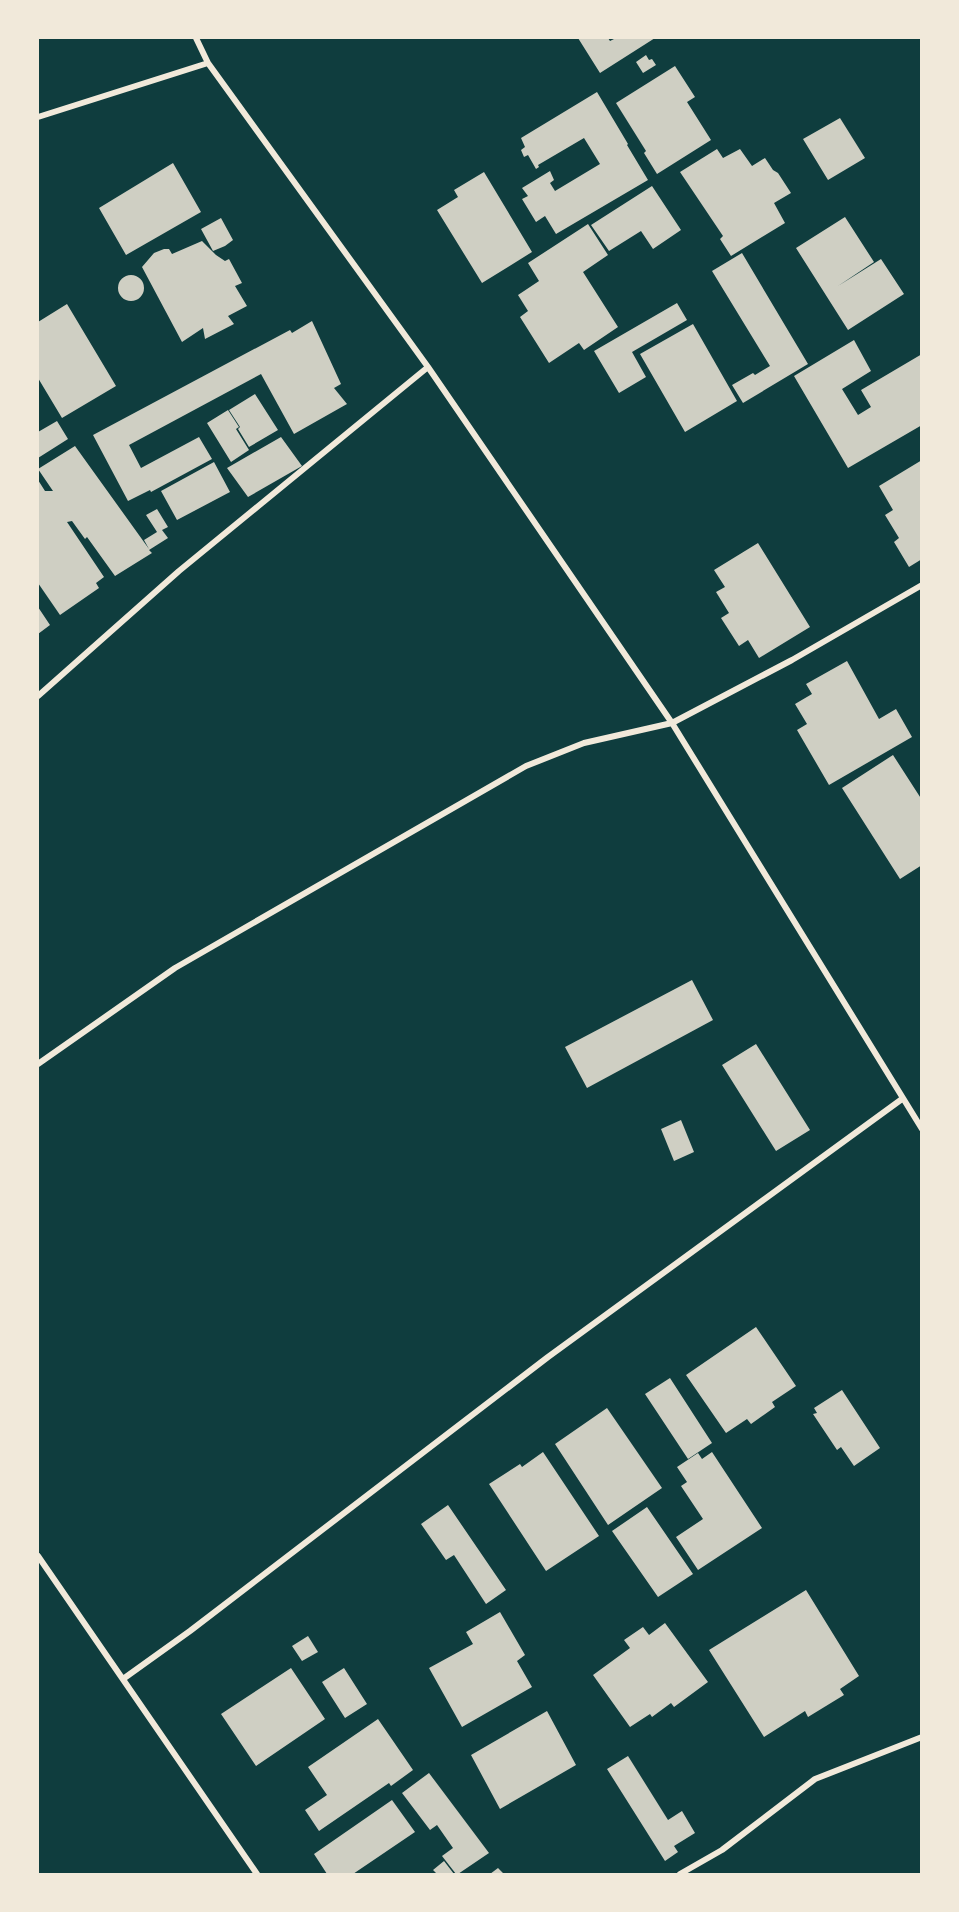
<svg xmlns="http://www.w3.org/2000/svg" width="959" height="1912" font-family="'Varela Round',sans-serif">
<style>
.building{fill:#cfcfc3}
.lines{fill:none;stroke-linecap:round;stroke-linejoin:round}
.minor{stroke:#f1e9da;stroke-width:6}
</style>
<rect width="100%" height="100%" fill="#0f3d3e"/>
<path class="building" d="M 578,38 L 608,38 L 610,41 L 616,38 L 655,38 L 600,73 Z
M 646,55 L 649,60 L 652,59 L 656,65 L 643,73 L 636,62 Z
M 675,66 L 695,97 L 687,102 L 711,140 L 657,174 L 644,153 L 646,151 L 616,103 Z
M 597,92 L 628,144 L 627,145 L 648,180 L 556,234 L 545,216 L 536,222 L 522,199 L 528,196 L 522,188 L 550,171 L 554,180 L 550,183 L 555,191 L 600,164 L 584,138 L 538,165 L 539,167 L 536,169 L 528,155 L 524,157 L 521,150 L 525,147 L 521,138 Z
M 840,118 L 865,158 L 828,180 L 803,139 Z
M 717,149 L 723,158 L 740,149 L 752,166 L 765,158 L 773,170 L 778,173 L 791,193 L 774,203 L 785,223 L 731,256 L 720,239 L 723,236 L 680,172 Z
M 173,163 L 201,212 L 126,255 L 99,208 Z
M 484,172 L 532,252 L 482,283 L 437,210 L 458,197 L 454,190 Z
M 652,186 L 681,230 L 653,249 L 641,231 L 609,251 L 591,225 Z
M 845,217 L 874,262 L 838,286 L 881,259 L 904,294 L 848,330 L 796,248 Z
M 221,218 L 233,240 L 225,246 L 213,251 L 201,229 Z
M 588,224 L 608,255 L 583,272 L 618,327 L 584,350 L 579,343 L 549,363 L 520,317 L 528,311 L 518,295 L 539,281 L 528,263 Z
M 202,241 L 216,255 L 225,261 L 229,259 L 242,283 L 235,286 L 247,306 L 228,316 L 234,324 L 205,339 L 203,328 L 182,342 L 142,267 L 154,253 L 164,249 L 169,249 L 172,254 Z
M 742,253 L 808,364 L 743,403 L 732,385 L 753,373 L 755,375 L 770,366 L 712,271 Z
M118 288a13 13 0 1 1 26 0a13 13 0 1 1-26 0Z
M 677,303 L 687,320 L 632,352 L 646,377 L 619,393 L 594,351 Z
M 67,304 L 116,386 L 62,418 L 38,378 L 38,322 Z
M 312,321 L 341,384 L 334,388 L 347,404 L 294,434 L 261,374 L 129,445 L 141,468 L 199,437 L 212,459 L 151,492 L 150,490 L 128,501 L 93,435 L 290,330 L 292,333 Z
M 693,324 L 737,401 L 685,432 L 640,354 Z
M 854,340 L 871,371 L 842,389 L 858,415 L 871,407 L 861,390 L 922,354 L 922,425 L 848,468 L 794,376 Z
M 255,394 L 278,430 L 249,447 L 238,429 L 240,427 L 229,410 Z
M 228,410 L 239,427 L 236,429 L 249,450 L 231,462 L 207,423 Z
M 57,421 L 68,439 L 38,458 L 38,432 Z
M 281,437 L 302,466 L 248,497 L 227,468 Z
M 75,446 L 149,549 L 144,540 L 157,532 L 146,515 L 157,509 L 168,527 L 162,530 L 168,538 L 149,550 L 152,553 L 115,576 L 87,537 L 85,539 L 72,521 L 67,522 L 104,577 L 96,583 L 99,588 L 60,615 L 38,583 L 38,480 L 45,491 L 53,491 L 38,469 Z
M 922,460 L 922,559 L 909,567 L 894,542 L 899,538 L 885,515 L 893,510 L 879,486 Z
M 214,462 L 230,492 L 177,520 L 161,491 Z
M 758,543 L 810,627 L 759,658 L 748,640 L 739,646 L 721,618 L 729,613 L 716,592 L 725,587 L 714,570 Z
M 38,607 L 50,625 L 38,634 Z
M 847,661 L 879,719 L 896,709 L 912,737 L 829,785 L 797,730 L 807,724 L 795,704 L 812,694 L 806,684 Z
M 893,755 L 922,800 L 922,865 L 900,879 L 842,788 Z
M 692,980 L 713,1020 L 587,1088 L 565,1047 Z
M 756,1044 L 810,1130 L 776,1151 L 722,1065 Z
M 681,1120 L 694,1152 L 674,1161 L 661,1129 Z
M 756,1327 L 796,1386 L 772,1402 L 775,1407 L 751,1424 L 747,1419 L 726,1433 L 686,1375 Z
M 670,1378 L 712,1443 L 688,1459 L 645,1394 Z
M 842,1390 L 880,1448 L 854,1466 L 841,1447 L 837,1450 L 813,1414 L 817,1413 L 814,1408 Z
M 607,1408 L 662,1488 L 608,1525 L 555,1444 Z
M 543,1452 L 599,1536 L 546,1571 L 489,1484 L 520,1464 L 522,1467 Z
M 712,1452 L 762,1528 L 698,1570 L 676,1537 L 703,1519 L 681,1486 L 687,1482 L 677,1467 L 698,1453 L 702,1459 Z
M 448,1505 L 506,1590 L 486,1604 L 454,1555 L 446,1560 L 421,1524 Z
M 647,1507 L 693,1574 L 658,1597 L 612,1531 Z
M 806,1590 L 859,1676 L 840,1689 L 844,1695 L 808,1717 L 805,1711 L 764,1737 L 709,1650 Z
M 500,1612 L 525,1655 L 517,1661 L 532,1687 L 462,1727 L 429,1668 L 473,1644 L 466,1632 Z
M 665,1623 L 708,1682 L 674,1707 L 671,1703 L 652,1717 L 650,1714 L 630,1727 L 593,1675 L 630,1648 L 624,1640 L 643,1627 L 649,1635 Z
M 308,1636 L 318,1652 L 302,1661 L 292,1646 Z
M 291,1668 L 325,1719 L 256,1766 L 221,1714 Z
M 344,1668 L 367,1704 L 345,1718 L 322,1682 Z
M 547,1711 L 576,1765 L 500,1809 L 471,1755 Z
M 378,1719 L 413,1770 L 391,1786 L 389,1783 L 319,1831 L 305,1810 L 327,1795 L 308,1767 Z
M 628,1756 L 668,1820 L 682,1811 L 695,1833 L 674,1846 L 678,1852 L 665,1861 L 607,1769 Z
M 429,1773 L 489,1853 L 458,1874 L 456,1874 L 442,1856 L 453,1848 L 437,1825 L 430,1830 L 402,1793 Z
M 392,1800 L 415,1832 L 353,1874 L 327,1874 L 314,1854 Z
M 444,1861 L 454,1874 L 437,1874 L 433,1870 Z
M 498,1868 L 504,1874 L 490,1874 Z"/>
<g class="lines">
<path class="minor" d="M 196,38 L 208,63 L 428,367 L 672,723 L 922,1129
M 38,117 L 208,63
M 38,696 L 179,571 L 428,367
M 38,1064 L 175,968 L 526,766 L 584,743 L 672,723 L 792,660 L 922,585
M 38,1556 L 257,1874
M 123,1679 L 190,1631 L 548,1357 L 902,1099
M 680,1874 L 722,1850 L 815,1779 L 922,1737"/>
</g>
<rect width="959" height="1912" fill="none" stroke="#f1e9da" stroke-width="78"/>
</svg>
